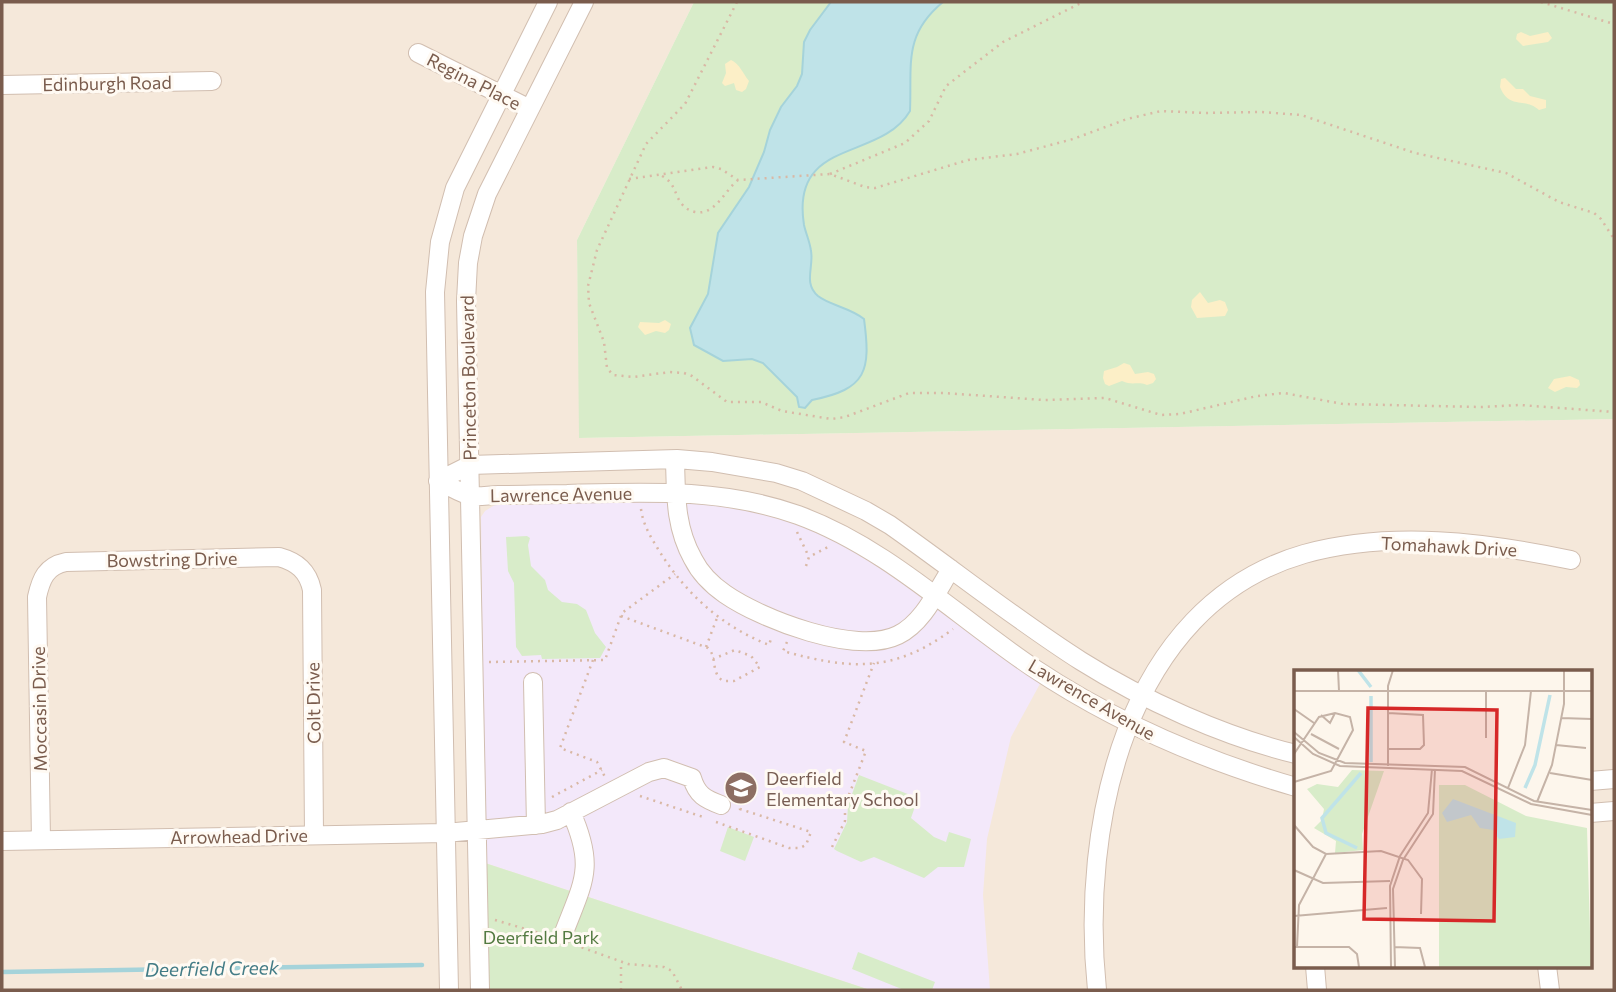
<svg xmlns="http://www.w3.org/2000/svg" width="1616" height="992" font-family="Commissioner,sans-serif">
<style>
.residential{fill:#f5e8da;fill-rule:evenodd}
.education{fill:#f3e8fa}
.green{fill:#d8ecc9}
.sand{fill:#fcefc7}
.water{fill:#bfe3e8;stroke:#a5d3da;stroke-width:2}
.lines{fill:none;stroke-linecap:round;stroke-linejoin:round}
.stream{stroke:#a5d3da;stroke-width:4.5}
.minor-casing{stroke:#d1beb0;stroke-width:20}
.path{stroke:#d9b8a5;stroke-width:2.5;stroke-dasharray:2 5;stroke-linecap:butt}
.minor{stroke:#fff;stroke-width:18}
.labels{text-anchor:middle;dominant-baseline:central;stroke-width:6;stroke-linejoin:round;paint-order:stroke}
.street-label{font-size:18px;fill:#7a5c4d;stroke:#fffaf3}
.education-label{font-size:18px;fill:#785e54;stroke:#fffaf3;text-anchor:start}
.park-label{font-size:18px;fill:#537a41;stroke:#fffaf3}
.water-label{font-size:19px;font-style:italic;fill:#437c86;stroke:#fffaf3}
.inset-river{fill:none;stroke:#bfe3e8;stroke-width:3.5}
.inset-road{fill:none;stroke:#c5b3a7;stroke-width:2}
.view{fill:#d62828;fill-opacity:0.15;stroke:#d62828;stroke-width:3.5}
.inset-edge{fill:none;stroke:#7a5c4d;stroke-width:3.5}
</style>
<rect width="100%" height="100%" fill="#fdf6ec"/>
<path class="residential" d="M 2,2 L 694,2 L 577,240 L 580,438 L 1614,419 L 1614,990 L 2,990 ZM 1296,672 L 1590,672 L 1590,966 L 1296,966 Z"/>
<path class="education" d="M 653,501 L 701,502 L 762,513 L 814,530 L 841,542 L 887,571 L 1041,682 L 1011,737 L 987,839 L 983,895 L 990,990 L 870,990 L 485,863 L 481,517 L 485,511 L 498,503 Z"/>
<path class="green" d="M 694,2 L 1614,2 L 1614,419 L 579,438 L 577,240 Z
M 527,536 L 530,538 L 528,545 L 531,566 L 545,580 L 548,590 L 562,602 L 577,604 L 586,610 L 595,633 L 606,647 L 600,658 L 542,659 L 541,655 L 522,656 L 516,647 L 514,583 L 508,571 L 506,537 Z
M 859,775 L 918,798 L 911,818 L 934,837 L 946,842 L 949,832 L 971,839 L 964,867 L 938,867 L 924,878 L 874,857 L 861,862 L 837,851 L 834,849 L 847,822 L 848,805 Z
M 728,827 L 754,837 L 745,861 L 720,851 Z
M 485,863 L 870,990 L 488,990 Z
M 858,952 L 935,982 L 932,990 L 904,990 L 852,969 Z"/>
<path class="sand" d="M 1521,32 L 1530,36 L 1548,32 L 1552,38 L 1548,42 L 1523,46 L 1516,39 L 1517,34 Z
M 731,60 C 740,64 743,74 749,81 L 746,89 L 742,92 L 736,90 L 734,83 L 725,86 L 722,83 L 726,73 L 725,64 Z
M 1505,78 L 1516,89 L 1523,89 L 1530,96 L 1546,100 L 1546,108 L 1539,110 C 1525,97 1509,110 1500,87 L 1501,79 Z
M 1200,292 L 1208,303 L 1220,300 L 1225,302 L 1228,310 L 1225,316 L 1197,318 L 1191,307 L 1192,300 Z
M 665,320 L 671,324 L 669,330 L 665,333 L 656,331 L 645,335 L 638,327 L 640,322 L 659,323 Z
M 1124,363 L 1130,365 L 1135,374 L 1148,372 L 1154,374 L 1156,379 L 1153,383 L 1147,385 C 1137,381 1133,386 1122,381 L 1109,386 L 1105,384 L 1103,378 L 1104,371 L 1117,367 Z
M 1570,376 L 1579,380 L 1580,385 L 1577,388 L 1566,387 L 1555,392 L 1548,388 L 1554,379 Z"/>
<path class="water" d="M 831,2 L 943,2 C 903,35 912,64 910,111 C 880,162 790,137 804,225 C 806,234 810,242 811,251 C 814,267 803,283 818,296 C 829,305 851,308 864,319 C 871,371 867,389 812,400 L 805,408 L 799,407 L 797,397 L 763,363 L 752,359 L 723,361 L 694,345 L 690,328 L 708,294 L 718,233 L 749,187 L 764,152 L 770,130 L 781,107 L 797,86 L 802,74 L 804,42 L 810,30 Z"/>
<g class="lines">
<path class="stream" d="M 2,972 L 422,965"/>
<defs>
<path id="minor" d="M 418,53 L 530,109
M 2,85 L 212,81
M 675,460 C 676,495 675,527 693,559 C 700,573 712,585 725,594 C 761,619 856,656 898,635 C 923,623 937,591 951,569
M 438,481 L 470,465 L 677,459 L 712,462 L 776,473 L 802,481 L 866,511 L 890,525 C 954,570 1015,619 1081,661 C 1143,700 1225,737 1296,754
M 438,481 C 448,485 461,494 472,496 C 480,497 490,495 498,495 C 521,495 544,494 567,494 C 645,492 723,488 798,515 C 886,547 955,615 1032,667 C 1113,721 1202,760 1296,787
M 533,682 L 536,825
M 1590,781 L 1614,779
M 1590,813 L 1614,811
M 41,840 L 37,597 C 41,579 46,566 66,562 L 279,557 C 297,562 308,571 312,590 L 314,835
M 2,841 L 445,833 L 542,824 L 557,820 L 649,772 L 664,768 L 692,778 C 697,795 705,799 721,805
M 563,935 C 583,882 596,868 571,812
M 1315,966 L 1317,990
M 1547,966 L 1550,990
M 449,990 L 435,292 L 440,242 L 455,188 L 548,2
M 480,990 L 466,301 L 468,263 L 473,236 L 487,194 L 584,2
M 1097,990 C 1080,828 1124,606 1304,554 C 1391,530 1485,542 1571,560"/>
</defs>
<use href="#minor" class="minor-casing"/>
<path class="path" d="M 737,2 L 685,104 L 646,144 L 597,250 L 588,286 L 589,303 L 604,342 L 607,368 L 613,375 L 633,377 L 670,372 L 684,373 L 692,376 L 727,402 L 761,402 L 782,411 L 831,419 L 845,417 L 909,393 L 944,393 L 1044,400 L 1105,398 L 1161,415 L 1180,414 L 1257,396 L 1284,393 L 1343,404 L 1481,407 L 1520,405 L 1614,412
M 1541,2 L 1614,24
M 830,174 L 905,143 L 929,121 L 946,86 L 1003,42 L 1083,2
M 662,176 C 672,181 674,189 678,198 C 682,206 687,210 695,212 C 715,216 725,190 738,180
M 629,179 L 713,167 L 721,169 L 738,180 L 830,174 L 865,187 L 875,188 L 968,160 L 1017,154 L 1073,139 L 1127,119 L 1161,111 L 1205,113 L 1261,112 L 1301,115 L 1415,153 L 1506,173 L 1559,202 L 1594,213 L 1601,219 L 1614,239
M 641,509 C 643,524 650,536 658,549 C 685,593 721,626 769,645 L 772,636
M 797,532 L 809,557
M 806,566 L 809,557 L 830,546
M 621,616 L 708,648 C 718,658 710,672 723,681 L 734,681 L 760,667 L 751,656 L 735,650 L 713,659
M 787,642 L 783,651 C 851,670 894,673 953,629
M 706,647 L 717,618
M 593,660 L 560,748 L 597,762 L 605,777
M 489,662 L 605,660 L 622,613 L 675,574
M 640,796 L 703,817
M 552,797 L 602,770
M 716,822 L 789,848 L 800,848 L 806,845 L 811,832 L 740,809 L 743,801 L 737,798
M 832,847 L 845,821 L 845,805 L 866,751 L 844,742 L 874,663
M 495,920 L 546,935
M 575,945 L 628,964 L 664,967 L 672,971 L 682,990
M 621,990 L 621,962"/>
<use href="#minor" class="minor"/>
</g>
<defs>
<symbol id="school-disc" viewBox="-11 -11 22 22"><circle r="9.5" fill="#8d6e63" stroke="#fffaf3"/><path d="M0-5L7-2L0 1L-7-2ZM-4 1L0 2.5L4 1V4Q0 6-4 4Z" fill="#fff"/></symbol>
</defs>
<g fill-rule="evenodd">
<use href="#school-disc" x="722" y="769" width="38" height="38"/>
</g>
<g class="labels">
<g class="street-label">
<text transform="translate(474 81) rotate(27)">Regina Place</text>
<text transform="translate(107 83) rotate(-1)">Edinburgh Road</text>
<text transform="translate(468 378) rotate(-91)">Princeton Boulevard</text>
<text transform="translate(561 494) rotate(-1)">Lawrence Avenue</text>
<text transform="translate(1449 546) rotate(3)">Tomahawk Drive</text>
<text transform="translate(172 559) rotate(-1)">Bowstring Drive</text>
<text transform="translate(1092 699) rotate(30)">Lawrence Avenue</text>
<text transform="translate(313 703) rotate(-91)">Colt Drive</text>
<text transform="translate(39 709) rotate(-91)">Moccasin Drive</text>
<text transform="translate(239 836) rotate(-1)">Arrowhead Drive</text>
</g>
<g class="education-label">
<text x="766" y="778">Deerfield<tspan x="766" dy="21">Elementary School</tspan></text>
</g>
<g class="park-label">
<text x="541" y="937">Deerfield Park</text>
</g>
<g class="water-label">
<text transform="translate(212 968) rotate(-1)">Deerfield Creek</text>
</g>
</g>
<g transform="translate(1294 670)">
<rect width="298" height="298" fill="#fdf6ec"/>
<path d="M 58,100 L 90,101 L 68,164 L 69,180 L 41,183 L 42,171 L 20,158 L 28,150 L 30,139 L 13,119 L 23,114 L 44,117 ZM 145,115 L 171,115 L 232,146 L 293,158 L 297,297 L 145,297 Z" fill="#d8ecc9"/>
<path d="M 159,129 L 222,153 L 221,167 L 205,169 L 199,160 L 186,158 L 177,145 L 153,152 L 148,143 Z" fill="#bfe3e8"/>
<path class="inset-river" d="M 64,0 L 77,17M 77,92 L 77,26M 231,118 L 241,95 L 256,25M 63,178 L 32,163 L 28,148 L 67,103"/>
<path class="inset-road" d="M 44,0 L 45,21M 0,21 L 298,21M 192,21 L 192,68M 0,39 L 20,53M 94,43 L 129,45 L 130,75 L 126,79 L 94,79M 27,45 L 36,53 L 41,43M 267,48 L 298,49M 0,62 L 25,83 L 51,93 L 171,97 L 240,131 L 298,140M 17,64 L 45,79M 0,67 L 19,84 L 46,96 L 168,101 L 237,134 L 298,145M 262,75 L 292,78M 0,84 L 25,47 L 41,43 L 56,47 L 59,60 L 37,101 L 0,112M 94,96 L 94,16 L 99,0M 256,103 L 298,110M 214,118 L 231,75 L 237,21M 243,132 L 258,95 L 270,34 L 270,0M 0,155 L 19,177 L 32,184 L 87,181 L 114,190 L 128,209 L 127,244M 0,200 L 29,213 L 96,211M 0,246 L 93,238M 0,277 L 55,277 L 63,284 L 65,297M 3,277 L 5,235 L 32,184M 100,277 L 126,278 L 131,297M 97,297 L 96,216 L 106,186 L 134,143 L 138,99M 101,297 L 99,219 L 109,190 L 139,144 L 141,99"/>
<path class="view" d="M 74,38 L 203,40 L 200,251 L 70,249 Z"/>
<rect width="298" height="298" class="inset-edge"/>
</g>
<rect width="1616" height="992" fill="none" stroke="#7a5c4d" stroke-width="7"/>
</svg>
